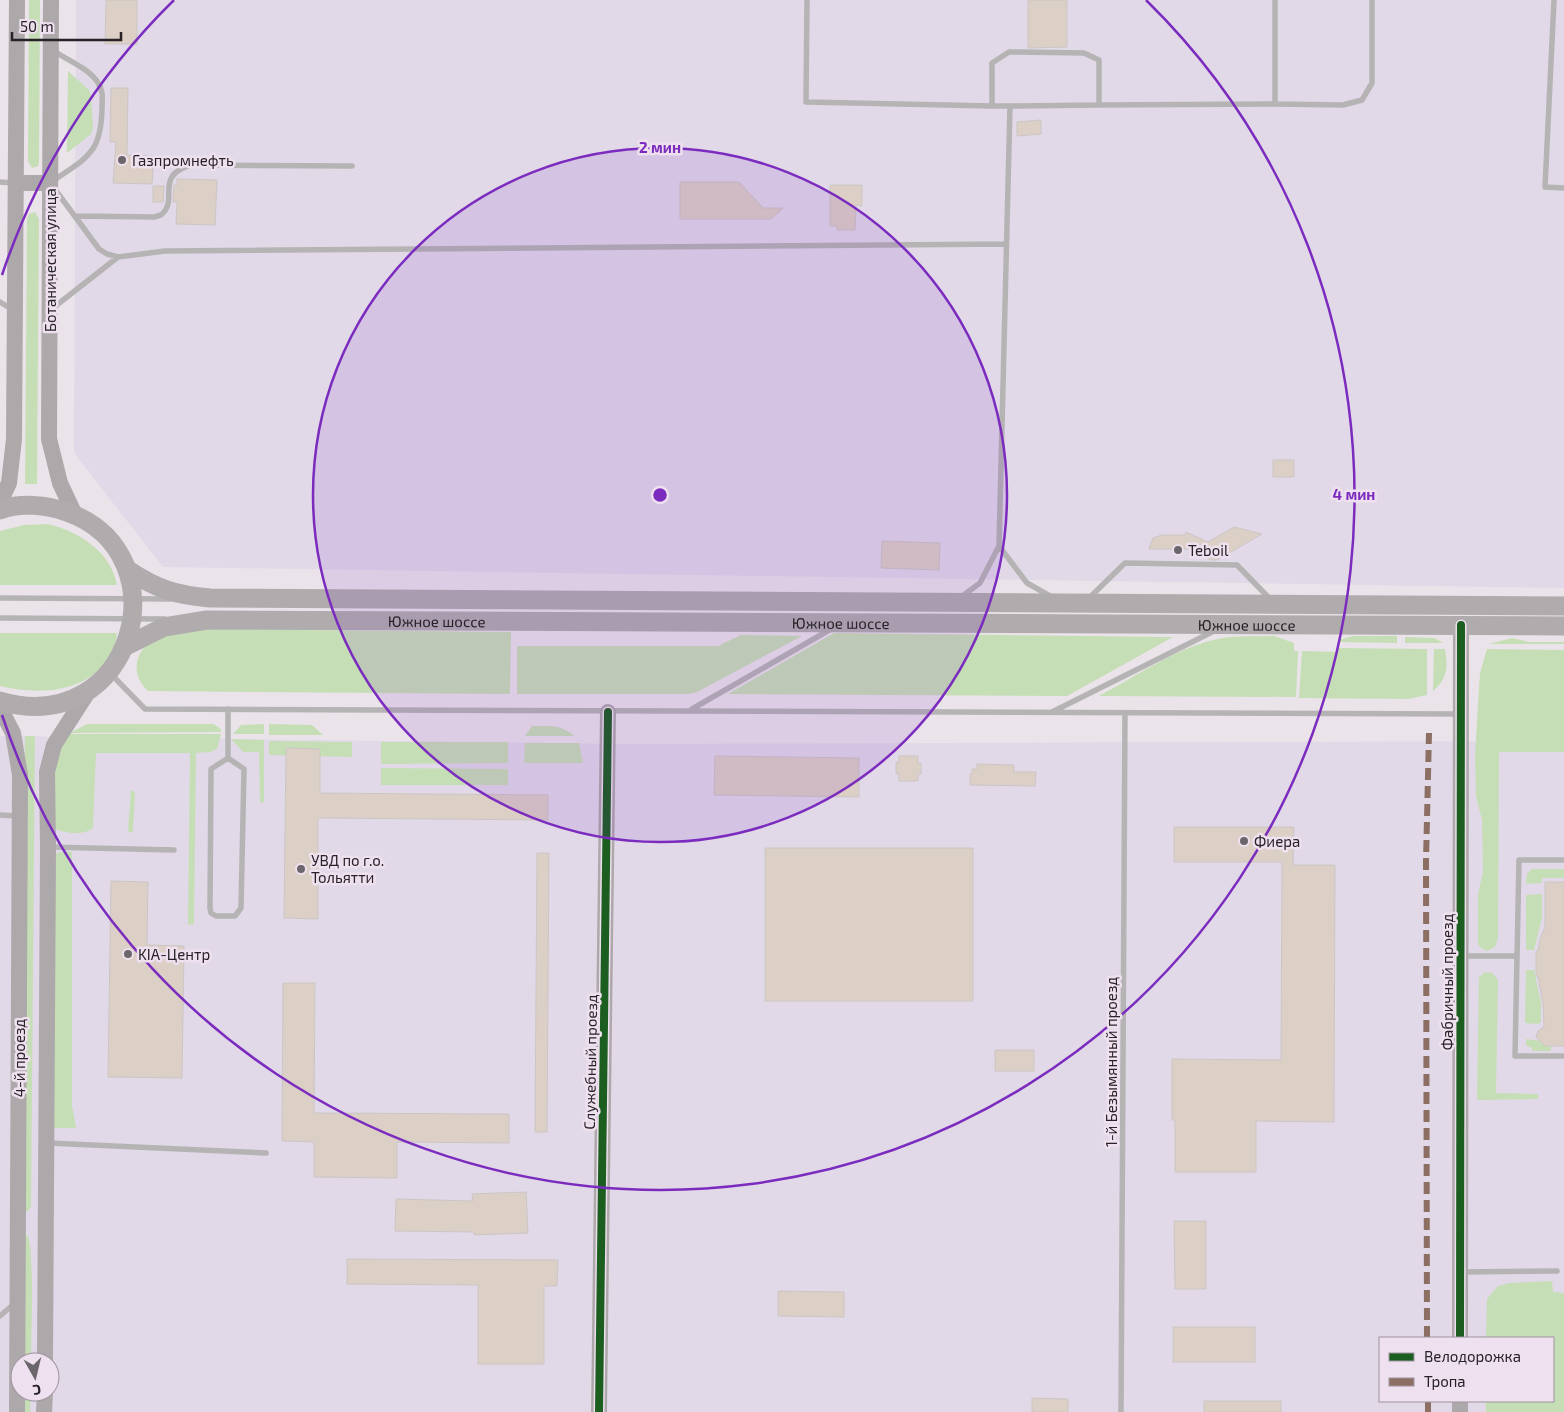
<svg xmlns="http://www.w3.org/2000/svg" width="1564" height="1412" font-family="'Exo 2',sans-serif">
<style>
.industrial{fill:#e1d9e7;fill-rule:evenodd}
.green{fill:#c6deb5}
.building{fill:#dccfc5;stroke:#cbc6c6}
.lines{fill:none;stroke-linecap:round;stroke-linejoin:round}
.lane{stroke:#b6b3b4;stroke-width:5.5}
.secondary{stroke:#ada8a9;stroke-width:16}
.primary{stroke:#b0acae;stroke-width:19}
.quiet{stroke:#8d6e63;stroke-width:6;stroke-dasharray:12 6;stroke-linecap:butt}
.cycleway-casing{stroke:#eee0ee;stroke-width:11}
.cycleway{stroke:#1b5e20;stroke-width:8}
.ring{fill:none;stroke:#7b2cbf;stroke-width:2.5}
.poi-dot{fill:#6b666b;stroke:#eee0ee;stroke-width:2}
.labels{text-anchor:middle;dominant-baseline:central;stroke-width:5;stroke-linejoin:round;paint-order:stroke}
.poi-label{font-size:15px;fill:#272227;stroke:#eee0ee;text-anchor:start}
.street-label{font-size:15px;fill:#272227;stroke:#eee0ee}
.centre{fill:#7b2cbf;stroke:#eee0ee;stroke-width:2.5}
.ring-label{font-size:15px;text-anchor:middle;font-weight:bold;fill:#7b2cbf;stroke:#eee0ee;stroke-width:5;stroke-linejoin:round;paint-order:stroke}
</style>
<rect width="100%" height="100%" fill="#eae4ea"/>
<path class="industrial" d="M 76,0 L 1564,0 L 1564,588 L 163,567 L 74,453 Z
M 0,736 L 619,744 L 1564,741 L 1564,1412 L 0,1412 ZM 1380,1338 L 1553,1338 L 1553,1401 L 1380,1401 ZM 20,1362 L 50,1362 L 50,1392 L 20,1392 Z"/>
<path class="green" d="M 29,0 L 40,0 L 39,161 L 38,166 L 32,168 L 28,161 Z
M 68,71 L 89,90 L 91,97 L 93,128 L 91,134 L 67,153 Z
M 35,212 L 39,219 L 37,484 L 25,484 L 27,219 L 29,214 Z
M 48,524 C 80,532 111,552 117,585 L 0,585 L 0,531 L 24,525 Z
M 188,629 L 511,632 L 510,694 L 148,691 C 132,677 133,655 150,642 C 159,635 177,633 188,629 Z
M 0,633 L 117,633 C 116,640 115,649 111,655 C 87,694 39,695 0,686 Z
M 834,633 L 1173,637 L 1067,696 L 728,694 Z
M 741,635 L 802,636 L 697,692 L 689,694 L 517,694 L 517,646 L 718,646 Z
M 1274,636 L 1294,643 L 1294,651 L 1298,651 L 1296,697 L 1099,696 C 1135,677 1173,650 1213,640 C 1233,635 1254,637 1274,636 Z
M 1353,636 L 1397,636 L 1397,643 L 1338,642 L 1338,640 Z
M 1405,637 L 1435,638 L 1443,643 L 1405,643 Z
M 1512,638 L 1529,642 L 1564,642 L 1564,644 L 1489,644 Z
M 1338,648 L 1427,649 L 1427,695 L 1408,699 L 1299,698 L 1302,651 L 1338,652 Z
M 1434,649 L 1445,649 C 1448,667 1448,678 1433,691 Z
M 1487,649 L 1564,650 L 1564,752 L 1499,752 L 1498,938 L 1495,947 L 1487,951 L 1481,948 L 1478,944 L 1478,894 L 1483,872 L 1482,820 L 1476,796 L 1475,754 L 1480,673 Z
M 87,724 L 213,724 L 220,728 L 221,732 L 70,733 Z
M 264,724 L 264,734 L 233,734 L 241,725 Z
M 269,724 L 312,725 L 323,735 L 269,735 Z
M 532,726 C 549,726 561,724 574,736 L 525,736 Z
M 68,734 L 221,734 L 217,749 L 210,752 L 196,753 L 194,924 L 188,925 L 190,753 L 96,753 L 93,828 C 84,836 60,834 52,826 L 52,763 Z
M 25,736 L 35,736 L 31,1207 L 25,1214 L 20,1207 Z
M 231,739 L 264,740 L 264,802 L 260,803 L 259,752 L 243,752 Z
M 269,741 L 352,742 L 352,757 L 269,755 Z
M 381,742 L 508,742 L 508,763 L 381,764 Z
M 525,743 L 579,743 L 583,763 L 524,763 Z
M 381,768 L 508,769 L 508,785 L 381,785 Z
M 131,790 L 135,792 L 133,831 L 130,833 L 128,831 Z
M 65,851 L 72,852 L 72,1106 L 76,1128 L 53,1128 L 54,854 Z
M 1532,869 L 1564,869 L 1564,878 L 1542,878 L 1542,883 L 1526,884 L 1527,874 Z
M 1542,894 L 1542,918 L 1534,950 L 1526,950 L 1526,895 Z
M 1526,970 L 1534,970 L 1541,1003 L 1541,1022 L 1538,1024 L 1525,1023 Z
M 1485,972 L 1492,973 L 1498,980 L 1496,1093 L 1538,1094 L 1538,1099 L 1477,1100 L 1479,977 Z
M 1526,1039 L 1551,1042 L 1551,1051 L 1532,1051 L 1532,1048 L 1526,1045 Z
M 27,1235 C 35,1243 31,1344 31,1362 L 20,1362 L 20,1392 L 31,1392 L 30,1412 L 19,1412 L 20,1240 L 22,1236 Z
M 1552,1281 L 1553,1292 L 1564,1293 L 1564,1412 L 1486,1412 L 1486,1401 L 1553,1401 L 1553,1338 L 1486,1338 L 1487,1299 L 1498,1286 L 1509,1283 Z"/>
<path class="building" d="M 106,0 L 137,0 L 137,44 L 105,44 Z
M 1028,0 L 1067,0 L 1067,47 L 1028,48 Z
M 111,88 L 128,88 L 127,155 L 154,156 L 152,184 L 113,183 L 116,142 L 110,142 Z
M 1041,120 L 1041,134 L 1017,136 L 1017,122 Z
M 177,179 L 217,180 L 215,225 L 176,224 L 177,202 L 173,202 L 174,185 L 177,185 Z
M 680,182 L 739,182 L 763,208 L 783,208 L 771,219 L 680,219 Z
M 830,185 L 862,185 L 862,206 L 856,205 L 855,230 L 837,230 L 837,226 L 830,226 Z
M 153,186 L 164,186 L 163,202 L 153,202 Z
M 1273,460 L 1294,460 L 1294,477 L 1273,477 Z
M 1234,527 L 1262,534 L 1217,560 L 1211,560 L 1189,549 L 1149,549 L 1153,538 L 1162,535 L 1185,535 L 1186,532 L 1208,542 Z
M 882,541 L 940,543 L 939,570 L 881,568 Z
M 286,748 L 320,749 L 320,793 L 548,795 L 548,820 L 318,818 L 318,919 L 284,918 Z
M 715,756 L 859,758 L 859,797 L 714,795 Z
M 899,756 L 918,756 L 918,763 L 921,763 L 921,774 L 918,774 L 918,781 L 899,781 L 899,774 L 896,774 L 896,762 L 899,762 Z
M 977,764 L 1014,765 L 1014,772 L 1036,772 L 1035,786 L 970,785 L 970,774 L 972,774 L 972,769 L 977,769 Z
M 1174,827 L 1294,827 L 1293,865 L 1335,865 L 1334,1122 L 1256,1121 L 1256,1172 L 1175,1172 L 1175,1120 L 1172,1120 L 1172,1059 L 1281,1060 L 1282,862 L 1174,862 Z
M 765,848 L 973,848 L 973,1001 L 765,1001 Z
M 537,853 L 549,853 L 547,1132 L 535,1132 Z
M 111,881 L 148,882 L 147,945 L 184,946 L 182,1078 L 108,1077 Z
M 1545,882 L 1564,882 L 1564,1046 L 1545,1046 L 1536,1037 L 1538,1031 L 1544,1027 L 1543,1005 L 1538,976 L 1536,976 L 1536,951 L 1538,951 L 1540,939 L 1545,927 Z
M 283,983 L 315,983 L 314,1113 L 509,1114 L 509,1143 L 397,1142 L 397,1178 L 314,1177 L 314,1142 L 282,1141 Z
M 995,1050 L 1034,1050 L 1034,1071 L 995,1071 Z
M 526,1192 L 528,1233 L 474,1235 L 474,1232 L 395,1231 L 396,1199 L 473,1201 L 472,1194 Z
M 1174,1221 L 1206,1221 L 1206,1289 L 1175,1289 Z
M 347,1259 L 558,1260 L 557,1286 L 544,1286 L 544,1364 L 478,1364 L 478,1285 L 347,1284 Z
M 778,1291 L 844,1292 L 844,1317 L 778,1316 Z
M 1173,1327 L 1255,1327 L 1255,1362 L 1173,1362 Z
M 1032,1398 L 1068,1399 L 1068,1412 L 1032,1412 Z
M 1204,1401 L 1281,1401 L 1281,1412 L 1204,1412 Z"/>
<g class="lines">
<path class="lane" d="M 807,0 L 806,102 L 992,106
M 1554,0 L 1545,187 L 1564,188
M 1275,104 L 1343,105 L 1362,100 L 1372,83 L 1372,0
M 1099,105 L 1275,104 L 1275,0
M 53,181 C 87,157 101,154 102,109 C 102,100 104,91 98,83 C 90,69 67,60 54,51
M 0,182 L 13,183
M 54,188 L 99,249 L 107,254 L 118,257 L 165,251 L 1006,244
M 75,216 L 154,217 L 161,215 C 180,199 153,176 191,165 L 352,166
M 0,302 L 13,310
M 53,308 L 118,257
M 999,546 L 1027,583 L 1050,596
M 961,597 L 980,583 L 999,546 L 1010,106 L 992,106 L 992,63 L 1009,52 L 1084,53 L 1099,60 L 1099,105 L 1010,106
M 0,598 L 171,599
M 1088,599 L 1125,563 L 1237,565 L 1270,599
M 0,618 L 165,619
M 111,674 L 145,709 L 1459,714
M 228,709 L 228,758 L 244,769 L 241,908 L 235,916 L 216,916 L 211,913 L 210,908 L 211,769 L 228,758
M 692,709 L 831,629
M 1052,712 L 1216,630
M 0,815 L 18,816
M 48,847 L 174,850
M 1564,860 L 1519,860 L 1515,1056 L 1564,1056
M 1463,956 L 1516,956
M 48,1143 L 266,1153
M 1461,1272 L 1557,1271
M 0,1316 L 14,1304
M 1121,1412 L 1125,713"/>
<path class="secondary" d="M 51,0 L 49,439 L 60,483 L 75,515
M 16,183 L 50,183
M 0,502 L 9,483 L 14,439 L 17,0
M 0,708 L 13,733 L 20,775 L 17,1412
M 1460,1338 L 1461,625
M 45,1362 L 48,847 L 47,772 L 54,745 L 88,692
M 44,1412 L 45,1392
M 599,1412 L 608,712
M 1460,1412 L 1460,1401"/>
<g class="primary">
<path d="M 0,510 C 20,502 47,505 67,512 C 185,554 133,740 0,701"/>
<path d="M 128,570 C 157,589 175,595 210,598 L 1564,606"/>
<path id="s1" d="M 124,647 L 164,627 L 207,620 L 1564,626"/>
</g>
<path class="quiet" d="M 1427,1338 L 1426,861 L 1429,733
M 1428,1401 L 1428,1412"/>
<defs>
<path id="cycleway" d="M 1460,1338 L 1461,625
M 599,1412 L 608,712"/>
</defs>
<use href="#cycleway" class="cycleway-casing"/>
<use href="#cycleway" class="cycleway"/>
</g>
<circle cx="660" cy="495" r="347" fill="#7b2cbf" fill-opacity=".12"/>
<g class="ring">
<circle cx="660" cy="495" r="347"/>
<path d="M2 275A694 694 0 0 1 174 0M1146 0A694 694 0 1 1 2 715"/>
</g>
<g class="poi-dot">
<circle cx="122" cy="160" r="5"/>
<circle cx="1178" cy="550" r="5"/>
<circle cx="1244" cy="841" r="5"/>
<circle cx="301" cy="869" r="5"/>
<circle cx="128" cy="954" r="5"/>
</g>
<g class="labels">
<g class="poi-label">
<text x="132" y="160">Газпромнефть</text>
<text x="1188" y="550">Teboil</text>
<text x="1254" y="841">Фиера</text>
<text x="311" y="860">УВД по г.о.<tspan x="311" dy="17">Тольятти</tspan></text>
<text x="138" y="954">KIA-Центр</text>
</g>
<g class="street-label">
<text transform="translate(50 260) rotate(-90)">Ботаническая улица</text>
<text stroke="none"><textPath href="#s1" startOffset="318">Южное шоссе</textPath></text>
<text stroke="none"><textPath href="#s1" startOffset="722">Южное шоссе</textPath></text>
<text stroke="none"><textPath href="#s1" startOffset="1128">Южное шоссе</textPath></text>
<text transform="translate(1447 982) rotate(-90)">Фабричный проезд</text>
<text transform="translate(19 1058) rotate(-90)">4-й проезд</text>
<text transform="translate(590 1062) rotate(-89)">Служебный проезд</text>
<text transform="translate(1111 1062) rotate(-90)">1-й Безымянный проезд</text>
</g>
</g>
<circle cx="660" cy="495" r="8" class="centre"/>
<g class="ring-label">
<text x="660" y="153">2 мин</text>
<text x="1354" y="500">4 мин</text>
</g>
<rect x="1379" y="1337" width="175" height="65" fill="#eee0ee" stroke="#9e949e"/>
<rect x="1389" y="1353" width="25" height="8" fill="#1b5e20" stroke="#9e949e"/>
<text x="1424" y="1362" font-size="15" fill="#272227">Велодорожка</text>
<rect x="1389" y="1378" width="25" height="8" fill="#8d6e63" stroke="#9e949e"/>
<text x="1424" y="1387" font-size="15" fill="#272227">Тропа</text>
<g transform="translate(35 1377) rotate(172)"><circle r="24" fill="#eee0ee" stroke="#9e949e"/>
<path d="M0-4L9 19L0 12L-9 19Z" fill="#6b666b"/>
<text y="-8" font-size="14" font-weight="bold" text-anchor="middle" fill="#272227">С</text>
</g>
<path d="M12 32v8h109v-8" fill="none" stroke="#272227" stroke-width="2.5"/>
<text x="20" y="32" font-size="15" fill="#272227" stroke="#eee0ee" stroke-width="4" paint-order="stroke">50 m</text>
</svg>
